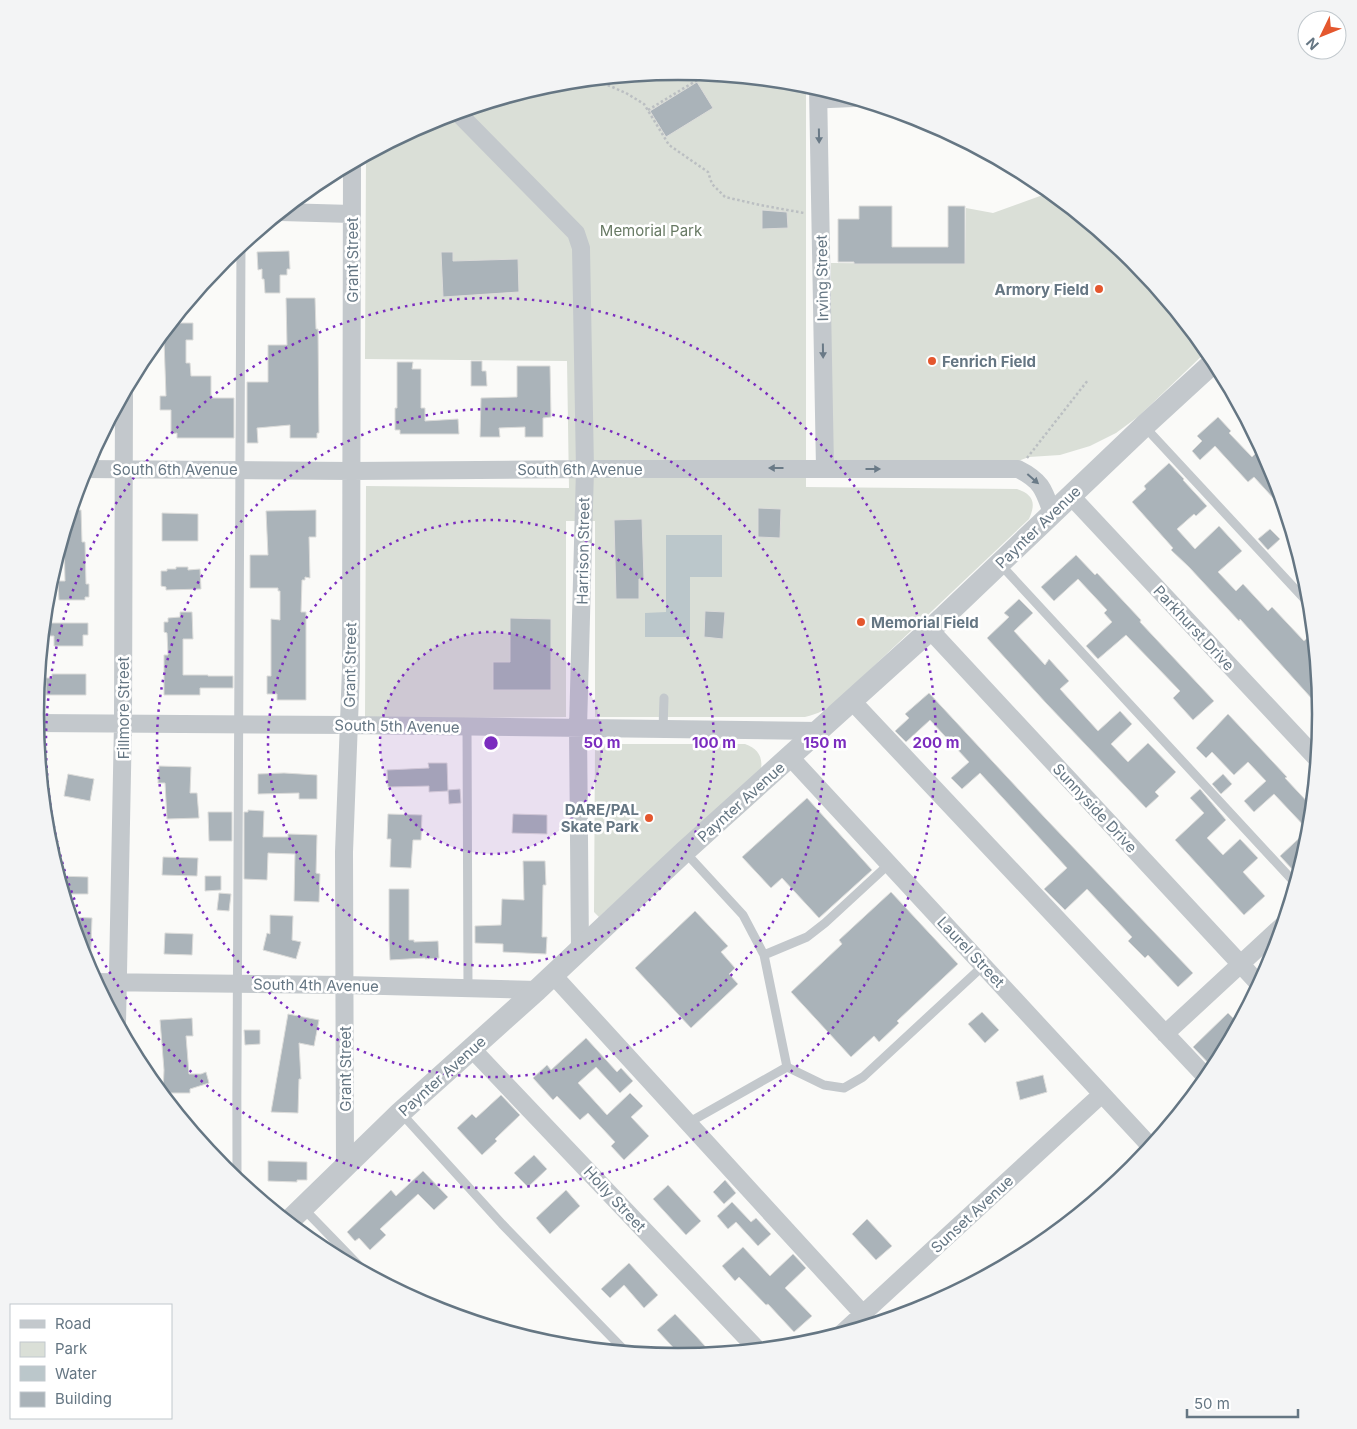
<svg xmlns="http://www.w3.org/2000/svg" width="1357" height="1429" font-family="Inter,sans-serif">
<style>
.green{fill:#dadfd7}
.water{fill:#bbc7cb}
.building{fill:#aab3b9;stroke:#dcdcda}
.lines{fill:none;stroke-linecap:round;stroke-linejoin:round}
.path{stroke:#bbbfc2;stroke-width:2.5;stroke-dasharray:2.5 2.5;stroke-linecap:butt}
.service{stroke:#c3c8cc;stroke-width:9}
.minor{stroke:#c3c8cc;stroke-width:18}
.tertiary{stroke:#c3c8cc;stroke-width:22}
.oneway{fill:#6a7a87}
.ring{fill:none;stroke:#7b2cbf;stroke-width:2.5;stroke-dasharray:2.5 5}
.poi-dot{fill:#e4572e;stroke:#fff;stroke-width:2}
.labels{text-anchor:middle;dominant-baseline:central;stroke-width:5;stroke-linejoin:round;paint-order:stroke}
.park-label{font-size:15px;fill:#687a64;stroke:#fff}
.street-label{font-size:15px;fill:#657683;stroke:#fff}
.poi-label{font-size:15px;font-weight:bold;fill:#657683;stroke:#fff;text-anchor:end}
.rim{fill:none;stroke:#657683;stroke-width:2.5}
.centre{fill:#7b2cbf;stroke:#fff;stroke-width:2.5}
.ring-label{font-size:15px;text-anchor:middle;font-weight:bold;fill:#7b2cbf;stroke:#fff;stroke-width:5;stroke-linejoin:round;paint-order:stroke}
</style>
<rect width="100%" height="100%" fill="#fafaf8"/>
<path class="green" d="M 679,71 L 806,84 L 806,487 L 1017,489 C 1034,495 1036,503 1029,519 L 838,700 C 828,709 818,714 805,717 L 595,717 L 595,521 L 566,521 L 566,717 L 365,719 L 366,486 L 569,488 L 567,361 L 365,359 L 366,155 L 433,120 L 553,83 Z
M 1051,192 L 1134,260 L 1208,350 L 1139,416 L 1116,433 L 1090,446 L 1060,455 L 1029,457 L 1015,462 L 831,461 L 831,263 L 965,264 L 966,208 L 993,213 Z
M 595,744 L 745,744 C 757,748 763,756 761,769 L 599,917 L 594,912 Z"/>
<path class="water" d="M 666,535 L 722,535 L 722,577 L 690,577 L 690,637 L 645,637 L 645,613 L 666,612 Z"/>
<path class="building" d="M 697,82 L 713,108 L 666,137 L 650,111 Z
M 859,206 L 892,206 L 892,247 L 948,247 L 948,206 L 965,206 L 965,264 L 854,264 L 854,262 L 838,262 L 838,219 L 859,219 Z
M 762,210 L 787,212 L 788,228 L 762,229 Z
M 289,251 L 290,269 L 287,269 L 287,275 L 280,275 L 280,293 L 265,293 L 264,279 L 262,279 L 262,269 L 258,270 L 257,252 Z
M 441,252 L 453,252 L 453,261 L 518,259 L 519,292 L 443,297 Z
M 286,298 L 315,298 L 316,329 L 318,329 L 319,433 L 317,433 L 317,438 L 290,438 L 290,425 L 257,428 L 258,443 L 247,443 L 247,382 L 268,382 L 268,345 L 287,345 Z
M 171,323 L 193,323 L 193,340 L 186,340 L 186,363 L 190,363 L 191,376 L 211,376 L 211,398 L 234,398 L 234,438 L 177,438 L 177,433 L 171,434 L 171,410 L 160,410 L 160,396 L 166,396 L 164,340 L 157,340 Z
M 471,361 L 482,361 L 482,371 L 486,371 L 487,386 L 471,386 Z
M 397,362 L 413,362 L 412,369 L 421,369 L 421,408 L 425,408 L 425,421 L 458,419 L 459,434 L 400,434 L 400,430 L 395,430 L 395,408 L 397,408 Z
M 517,366 L 550,366 L 551,417 L 543,418 L 543,437 L 525,437 L 525,427 L 499,428 L 500,437 L 480,437 L 481,398 L 517,397 Z
M 1218,417 L 1231,431 L 1229,433 L 1252,457 L 1259,450 L 1269,460 L 1273,468 L 1286,512 L 1254,477 L 1248,482 L 1215,446 L 1200,460 L 1192,451 L 1202,441 L 1197,436 Z
M 1169,463 L 1184,479 L 1183,480 L 1207,506 L 1196,516 L 1194,514 L 1177,529 L 1195,549 L 1219,526 L 1242,551 L 1218,572 L 1236,591 L 1243,584 L 1268,611 L 1272,607 L 1304,641 L 1314,632 L 1320,693 L 1313,700 L 1240,619 L 1239,621 L 1189,567 L 1171,550 L 1173,548 L 1132,502 L 1146,489 L 1144,486 Z
M 758,508 L 781,509 L 780,538 L 758,537 Z
M 71,510 L 81,510 L 82,542 L 85,542 L 86,584 L 89,584 L 89,597 L 85,597 L 85,600 L 59,600 L 58,581 L 65,581 L 64,535 Z
M 316,510 L 316,537 L 309,537 L 310,578 L 305,577 L 305,580 L 302,580 L 301,612 L 306,612 L 306,700 L 277,700 L 277,694 L 267,694 L 267,676 L 271,676 L 271,619 L 280,620 L 280,591 L 278,591 L 278,588 L 250,588 L 250,555 L 268,555 L 266,511 Z
M 162,513 L 198,514 L 198,541 L 162,541 Z
M 642,519 L 644,579 L 639,579 L 639,599 L 616,599 L 614,520 Z
M 1270,529 L 1280,539 L 1268,550 L 1258,539 Z
M 1076,555 L 1095,575 L 1097,573 L 1141,620 L 1140,622 L 1214,701 L 1193,720 L 1173,698 L 1180,691 L 1126,635 L 1098,659 L 1086,646 L 1112,622 L 1104,613 L 1107,610 L 1078,579 L 1054,601 L 1041,587 Z
M 176,567 L 188,567 L 188,570 L 200,569 L 201,589 L 166,590 L 166,587 L 161,586 L 161,571 L 167,571 L 167,569 L 176,569 Z
M 1019,599 L 1033,613 L 1014,631 L 1045,665 L 1049,659 L 1069,681 L 1060,689 L 1098,731 L 1120,711 L 1132,724 L 1111,744 L 1128,762 L 1148,743 L 1176,772 L 1155,792 L 1159,796 L 1146,808 L 1046,703 L 987,638 L 1009,617 L 1004,613 Z
M 705,611 L 725,612 L 723,639 L 704,637 Z
M 180,612 L 192,612 L 193,639 L 183,639 L 183,675 L 208,675 L 208,676 L 233,676 L 233,688 L 200,688 L 200,695 L 164,695 L 164,655 L 168,655 L 167,633 L 164,632 L 164,622 L 168,622 L 168,618 L 180,617 Z
M 510,618 L 551,619 L 551,690 L 493,690 L 493,662 L 510,662 Z
M 49,623 L 88,623 L 88,635 L 83,635 L 83,646 L 54,646 L 54,636 L 49,636 Z
M 52,674 L 86,674 L 86,695 L 46,695 L 46,678 L 52,678 Z
M 929,693 L 1046,819 L 1193,973 L 1178,987 L 1148,955 L 1145,958 L 1128,941 L 1132,937 L 1087,889 L 1065,910 L 1044,889 L 1067,868 L 980,773 L 962,789 L 951,778 L 969,762 L 930,720 L 906,742 L 895,731 L 909,718 L 905,714 Z
M 1228,714 L 1287,777 L 1285,778 L 1313,808 L 1310,840 L 1303,861 L 1293,870 L 1280,856 L 1308,830 L 1274,794 L 1254,812 L 1244,801 L 1266,781 L 1248,762 L 1234,775 L 1212,752 L 1206,758 L 1196,748 Z
M 428,763 L 447,763 L 448,791 L 429,792 L 429,786 L 388,787 L 387,770 L 429,768 Z
M 159,766 L 191,767 L 190,793 L 197,793 L 199,818 L 167,819 L 165,783 L 158,783 Z
M 284,773 L 317,775 L 317,799 L 299,799 L 299,793 L 258,794 L 258,774 Z
M 68,774 L 94,779 L 90,801 L 64,796 Z
M 1223,774 L 1232,784 L 1221,794 L 1212,784 Z
M 460,789 L 461,803 L 449,804 L 448,790 Z
M 1200,789 L 1226,820 L 1207,838 L 1223,855 L 1240,839 L 1258,858 L 1243,872 L 1265,896 L 1244,915 L 1175,840 L 1204,813 L 1190,798 Z
M 807,798 L 872,870 L 819,918 L 782,878 L 771,888 L 742,857 Z
M 248,810 L 264,811 L 263,837 L 288,837 L 288,834 L 317,835 L 316,873 L 320,874 L 319,902 L 294,901 L 295,854 L 268,853 L 267,880 L 244,879 L 244,812 L 248,812 Z
M 208,812 L 232,812 L 232,841 L 209,841 Z
M 388,814 L 422,815 L 421,840 L 413,840 L 411,868 L 390,867 L 391,839 L 387,839 Z
M 513,814 L 547,815 L 547,834 L 512,833 Z
M 163,857 L 198,858 L 197,876 L 162,875 Z
M 523,861 L 545,861 L 546,885 L 543,885 L 542,937 L 547,937 L 546,954 L 503,952 L 503,944 L 475,943 L 475,926 L 501,925 L 502,899 L 524,900 Z
M 58,876 L 88,877 L 88,894 L 64,894 Z
M 205,876 L 221,876 L 221,890 L 205,891 Z
M 389,889 L 409,889 L 409,940 L 414,940 L 414,942 L 438,941 L 439,958 L 425,959 L 425,958 L 390,960 L 389,939 Z
M 891,892 L 958,964 L 897,1021 L 899,1023 L 879,1042 L 874,1036 L 851,1057 L 791,992 L 842,944 L 839,940 Z
M 219,893 L 231,894 L 229,911 L 217,910 Z
M 695,911 L 728,946 L 721,952 L 735,968 L 729,974 L 738,984 L 691,1028 L 635,968 Z
M 270,915 L 293,916 L 292,940 L 301,942 L 296,959 L 263,950 L 267,933 L 270,934 Z
M 71,917 L 92,918 L 90,972 L 84,960 Z
M 165,933 L 193,934 L 192,955 L 164,954 Z
M 982,1012 L 999,1030 L 985,1043 L 968,1024 Z
M 1228,1013 L 1237,1022 L 1236,1023 L 1238,1026 L 1215,1070 L 1193,1047 Z
M 288,1014 L 319,1020 L 314,1046 L 299,1043 L 301,1079 L 299,1079 L 298,1113 L 271,1112 Z
M 192,1018 L 193,1036 L 186,1036 L 189,1074 L 201,1074 L 206,1072 L 209,1083 L 190,1089 L 190,1093 L 163,1093 L 164,1070 L 160,1020 Z
M 244,1030 L 260,1030 L 260,1044 L 245,1045 Z
M 586,1038 L 617,1072 L 621,1068 L 633,1081 L 620,1093 L 596,1067 L 578,1083 L 607,1115 L 630,1093 L 643,1106 L 631,1117 L 649,1136 L 624,1160 L 611,1146 L 615,1142 L 588,1113 L 580,1120 L 557,1096 L 553,1100 L 533,1078 L 547,1065 L 551,1070 Z
M 1043,1075 L 1047,1092 L 1020,1100 L 1016,1082 Z
M 501,1095 L 520,1115 L 495,1139 L 497,1141 L 482,1155 L 457,1128 L 472,1114 L 476,1118 Z
M 534,1155 L 547,1169 L 528,1187 L 514,1173 Z
M 268,1161 L 307,1162 L 307,1180 L 297,1180 L 297,1182 L 268,1181 Z
M 423,1171 L 448,1197 L 434,1210 L 418,1194 L 380,1229 L 386,1235 L 370,1250 L 359,1238 L 355,1241 L 347,1232 L 391,1190 L 396,1196 Z
M 725,1180 L 736,1193 L 724,1204 L 713,1192 Z
M 668,1185 L 701,1221 L 686,1235 L 653,1199 Z
M 566,1190 L 580,1206 L 550,1234 L 536,1218 Z
M 732,1202 L 751,1222 L 756,1218 L 771,1234 L 758,1246 L 736,1222 L 728,1229 L 717,1216 Z
M 867,1219 L 892,1246 L 876,1260 L 852,1234 Z
M 743,1247 L 770,1276 L 793,1254 L 806,1268 L 785,1288 L 812,1316 L 794,1332 L 768,1304 L 766,1305 L 739,1277 L 735,1281 L 722,1266 Z
M 629,1263 L 658,1295 L 644,1308 L 624,1285 L 610,1298 L 601,1289 Z
M 675,1314 L 696,1336 L 713,1355 L 683,1358 L 657,1330 Z"/>
<g class="lines">
<path class="path" d="M 594,79 L 626,93 L 644,104 L 669,145 L 708,172 L 712,184 L 725,197 L 760,205 L 804,213
M 648,110 L 707,74
M 1027,458 L 1088,380"/>
<path class="service" d="M 818,104 L 866,102
M 1144,426 L 1311,606
M 1000,564 L 1296,884
M 467,727 L 468,988
M 663,729 L 664,698
M 685,852 L 743,915 L 764,955 L 787,1067
M 764,955 L 807,937 L 825,923 L 889,864
M 401,1113 L 502,1224 L 627,1353
M 688,1123 L 787,1067 L 824,1085 L 844,1088 L 863,1077 L 983,966
M 237,1181 C 236,869 241,557 241,245
M 303,1208 L 367,1274"/>
<path class="minor" d="M 818,88 L 825,468
M 457,112 L 576,233 L 581,248 L 585,469 L 578,728 L 580,949
M 281,212 L 352,214
M 84,469 L 352,471 L 585,469 L 1018,469 C 1042,481 1044,490 1052,513
M 1070,495 L 1318,760
M 930,630 L 1260,985
M 852,701 L 1208,1079
M 36,723 L 348,725 L 818,731
M 790,757 L 1152,1148
M 553,975 L 863,1314
M 95,982 L 345,985 L 537,990
M 117,1023 L 123,723 L 124,393
M 1165,1034 L 1284,924
M 472,1049 L 758,1350
M 345,1166 L 344,852 L 351,669 L 352,163
M 841,1334 L 1102,1094"/>
<path class="tertiary" d="M 288,1222 L 400,1113 L 537,990 L 685,851 L 930,630 L 1144,426 L 1215,361"/>
</g>
<defs><path id="oneway-solid" d="M-6-.8H1V-3.2L6.5 0L1 3.2V.8H-6Z" transform="scale(1.25)"/></defs>
<g class="oneway">
<use href="#oneway-solid" transform="translate(819 136) rotate(89)"/>
<use href="#oneway-solid" transform="translate(823 351) rotate(89)"/>
<use href="#oneway-solid" transform="translate(776 468) rotate(180)"/>
<use href="#oneway-solid" transform="translate(873 469)"/>
<use href="#oneway-solid" transform="translate(1033 479) rotate(41)"/>
</g>
<circle cx="491" cy="743" r="111" fill="#7b2cbf" fill-opacity=".12"/>
<g class="ring">
<circle cx="491" cy="743" r="111"/>
<circle cx="491" cy="743" r="223"/>
<circle cx="491" cy="743" r="334"/>
<circle cx="491" cy="743" r="445"/>
</g>
<g class="poi-dot">
<circle cx="1099" cy="289" r="5"/>
<circle cx="932" cy="361" r="5"/>
<circle cx="861" cy="622" r="5"/>
<circle cx="649" cy="818" r="5"/>
</g>
<g class="labels">
<g class="park-label">
<text x="651" y="230">Memorial Park</text>
</g>
<g class="street-label">
<text transform="translate(352 260) rotate(-90)">Grant Street</text>
<text transform="translate(822 278) rotate(-91)">Irving Street</text>
<text x="175" y="469">South 6th Avenue</text>
<text x="580" y="469">South 6th Avenue</text>
<text transform="translate(1038 527) rotate(-44)">Paynter Avenue</text>
<text transform="translate(583 551) rotate(-89)">Harrison Street</text>
<text transform="translate(1194 628) rotate(47)">Parkhurst Drive</text>
<text transform="translate(350 665) rotate(-89)">Grant Street</text>
<text transform="translate(123 708) rotate(-90)">Fillmore Street</text>
<text transform="translate(397 726) rotate(1)">South 5th Avenue</text>
<text transform="translate(741 802) rotate(-42)">Paynter Avenue</text>
<text transform="translate(1095 808) rotate(47)">Sunnyside Drive</text>
<text transform="translate(971 952) rotate(47)">Laurel Street</text>
<text transform="translate(316 985) rotate(1)">South 4th Avenue</text>
<text transform="translate(345 1069) rotate(-90)">Grant Street</text>
<text transform="translate(442 1076) rotate(-42)">Paynter Avenue</text>
<text transform="translate(615 1199) rotate(47)">Holly Street</text>
<text transform="translate(972 1214) rotate(-43)">Sunset Avenue</text>
</g>
<g class="poi-label">
<text x="1089" y="289">Armory Field</text>
<text x="942" y="361" text-anchor="start">Fenrich Field</text>
<text x="871" y="622" text-anchor="start">Memorial Field</text>
<text x="639" y="809">DARE/PAL<tspan x="639" dy="17">Skate Park</tspan></text>
</g>
</g>
<path d="M0 0H1357V1429H0ZM44 714a634 634 0 1 1 1268 0a634 634 0 1 1-1268 0Z" fill="#f3f4f5" fill-rule="evenodd"/>
<path class="rim" d="M44 714a634 634 0 1 1 1268 0a634 634 0 1 1-1268 0Z"/>
<circle cx="491" cy="743" r="8" class="centre"/>
<g class="ring-label">
<text x="602" y="748">50 m</text>
<text x="714" y="748">100 m</text>
<text x="825" y="748">150 m</text>
<text x="936" y="748">200 m</text>
</g>
<rect x="10" y="1304" width="162" height="115" fill="#ffffff" stroke="#c1c8cd"/>
<rect x="20" y="1320" width="25" height="8" fill="#c3c8cc" stroke="#c1c8cd"/>
<text x="55" y="1329" font-size="15" fill="#657683">Road</text>
<rect x="20" y="1342" width="25" height="15" fill="#dadfd7" stroke="#c1c8cd"/>
<text x="55" y="1354" font-size="15" fill="#657683">Park</text>
<rect x="20" y="1366" width="25" height="15" fill="#bbc7cb" stroke="#c1c8cd"/>
<text x="55" y="1379" font-size="15" fill="#657683">Water</text>
<rect x="20" y="1392" width="25" height="15" fill="#aab3b9" stroke="#c1c8cd"/>
<text x="55" y="1404" font-size="15" fill="#657683">Building</text>
<g transform="translate(1322 35) rotate(227)"><circle r="24" fill="#ffffff" stroke="#c1c8cd"/>
<path d="M0-4L9 19L0 12L-9 19Z" fill="#e4572e"/>
<text y="-8" font-size="14" font-weight="bold" text-anchor="middle" fill="#657683">N</text>
</g>
<path d="M1187 1409v8h111v-8" fill="none" stroke="#657683" stroke-width="2.5"/>
<text x="1194" y="1409" font-size="15" fill="#657683" stroke="#ffffff" stroke-width="4" paint-order="stroke">50 m</text>
</svg>
